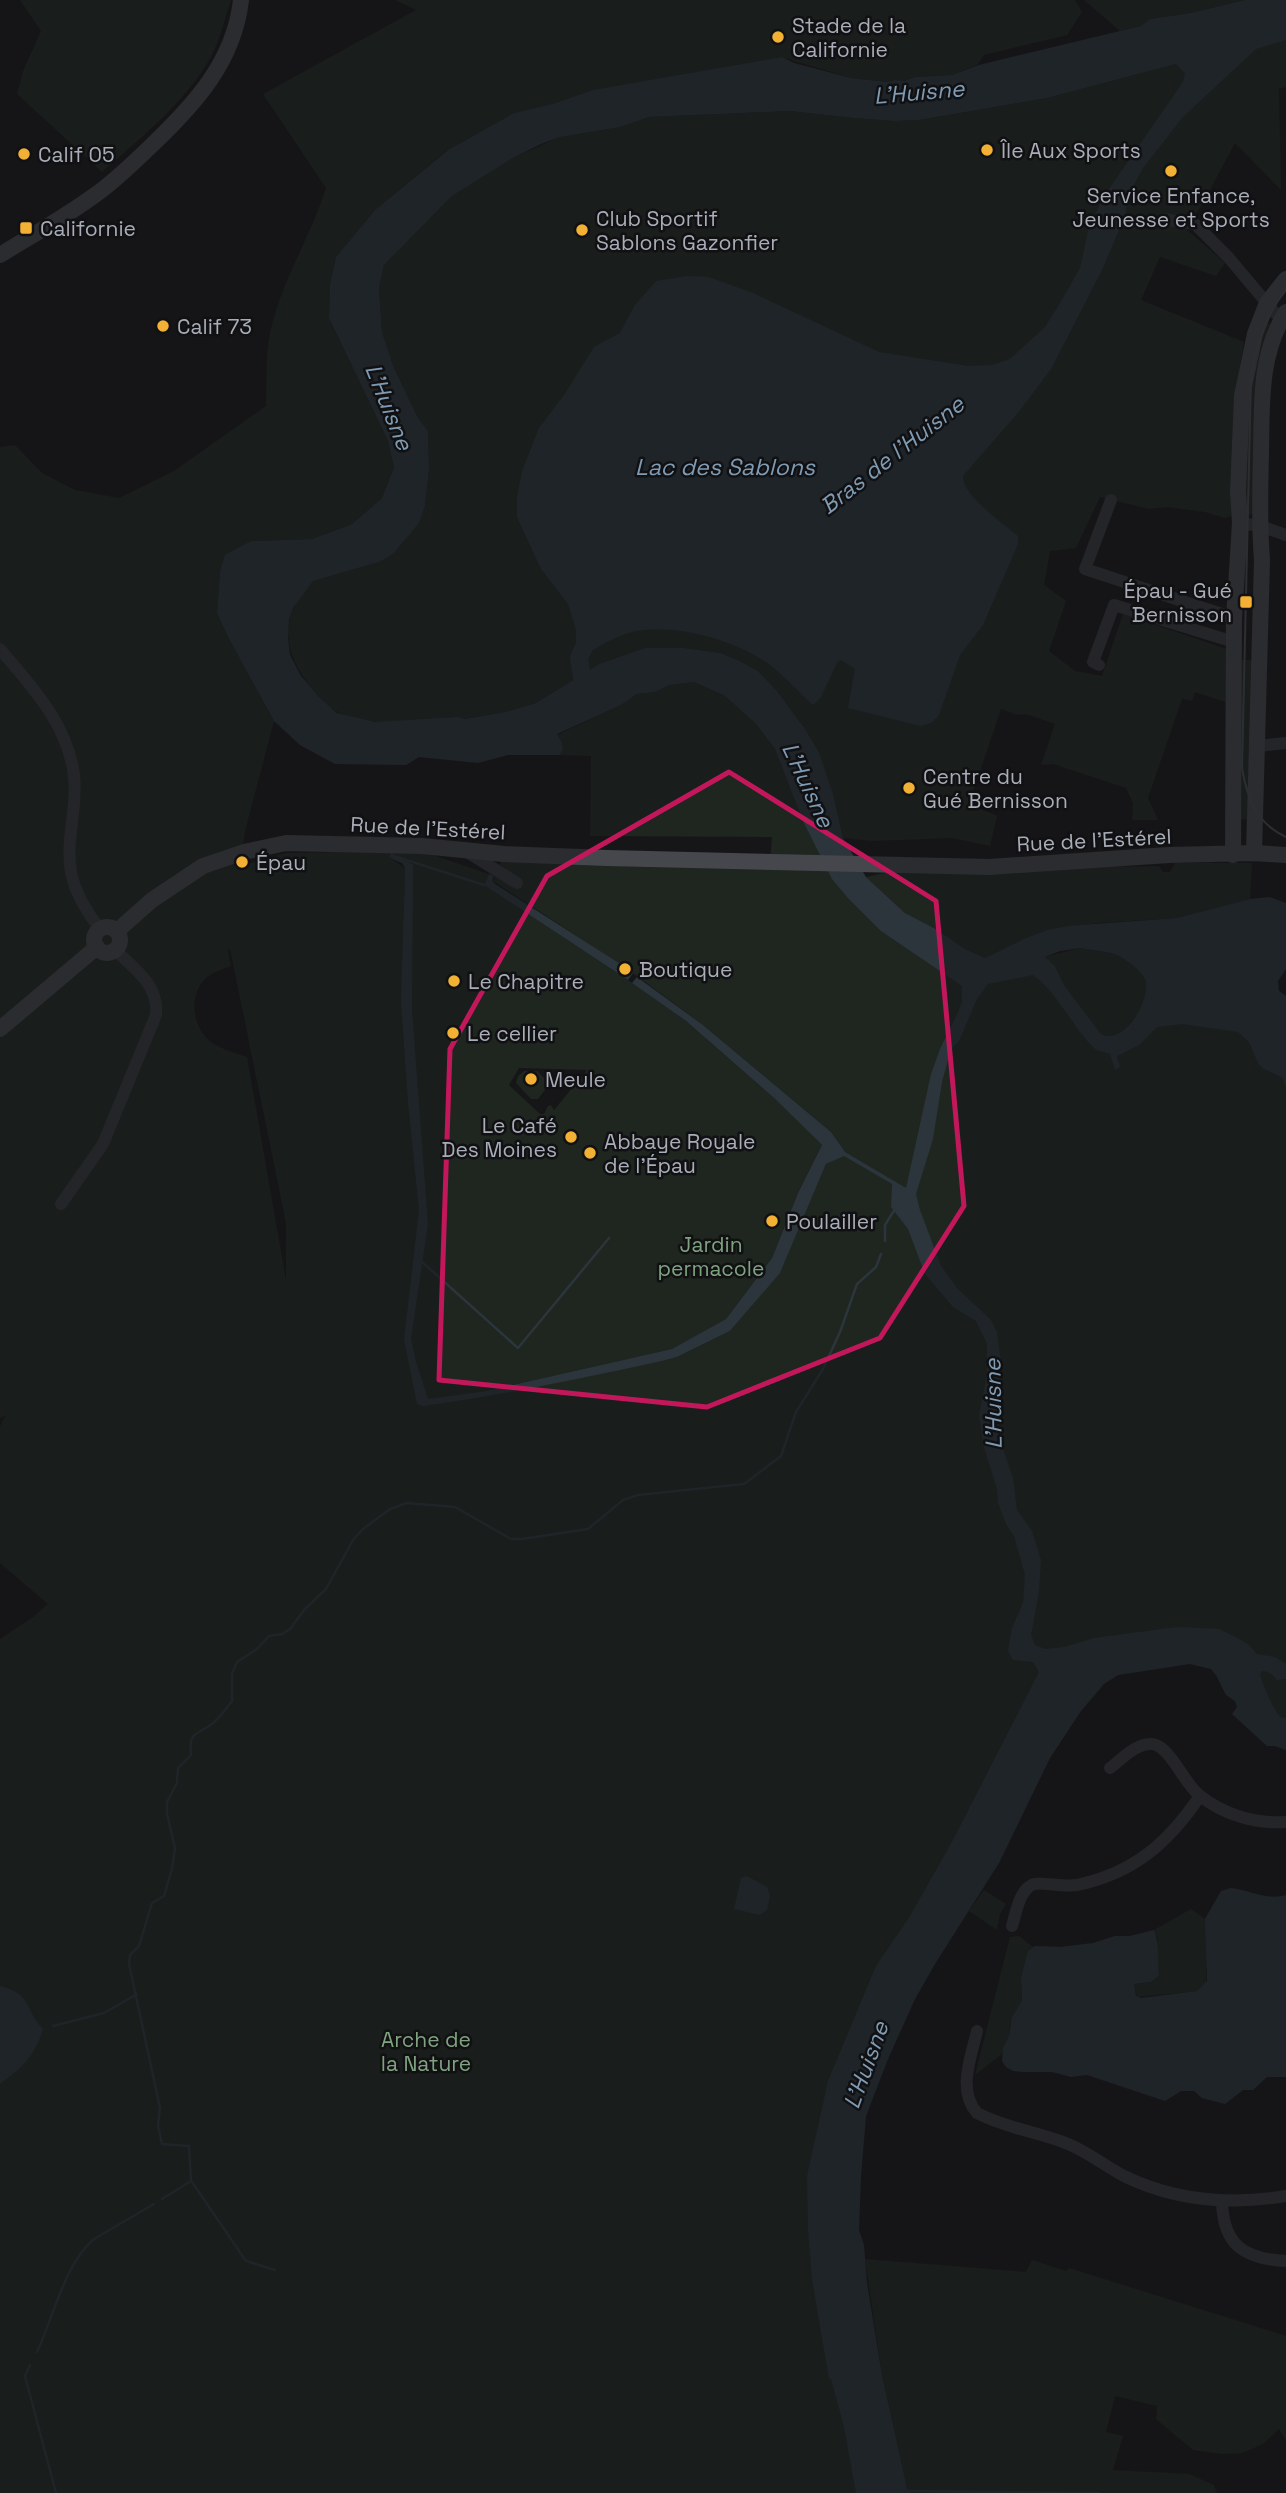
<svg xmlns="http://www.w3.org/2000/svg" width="1286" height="2493" font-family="'Space Grotesk',sans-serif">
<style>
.green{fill:#1e261f;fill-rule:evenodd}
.water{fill:#2c353c;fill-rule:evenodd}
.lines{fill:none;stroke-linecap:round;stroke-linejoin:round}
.stream{stroke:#2c353c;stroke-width:2.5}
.river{stroke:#2c353c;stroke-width:18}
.street{stroke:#37383d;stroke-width:12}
.secondary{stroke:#45474d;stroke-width:16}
.tram{stroke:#4a4c52;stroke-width:2}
.marked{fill:none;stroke:#c2185b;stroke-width:5;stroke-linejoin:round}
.poi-dot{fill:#f2b134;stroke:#111113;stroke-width:2.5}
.labels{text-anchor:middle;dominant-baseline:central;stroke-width:5;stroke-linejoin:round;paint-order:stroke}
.poi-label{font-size:21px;fill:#a8adb8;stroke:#111113;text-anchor:start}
.street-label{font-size:21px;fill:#a8adb8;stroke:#111113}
.park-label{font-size:21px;fill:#7fa381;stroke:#111113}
.water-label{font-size:23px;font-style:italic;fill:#7f9bb3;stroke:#111113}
</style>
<rect width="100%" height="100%" fill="#161618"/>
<path class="green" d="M 20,0 L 231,0 C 225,18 220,40 211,57 C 188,99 138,141 102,172 L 17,94 L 23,71 L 41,31 Z
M 395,0 L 1075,0 L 1082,12 L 1067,35 L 984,55 L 977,65 L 952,75 L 915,77 L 904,81 L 895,80 L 887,82 L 851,78 L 781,57 L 514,113 L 446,151 L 375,210 L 336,257 L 330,284 L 329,318 L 388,441 L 394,467 L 382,498 L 352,524 L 312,539 L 251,541 L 220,572 L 217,613 L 228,637 L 274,721 L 245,831 L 240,866 L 286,853 L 390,851 L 390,858 L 405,868 L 404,908 L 413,864 L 393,855 L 394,849 L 424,852 L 489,874 L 484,885 L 628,980 L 686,1021 L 774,1098 L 822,1145 L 798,1193 L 772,1258 L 726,1319 L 673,1349 L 486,1391 L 431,1400 L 424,1405 L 662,1361 L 677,1357 L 730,1331 L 780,1272 L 826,1164 L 834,1159 L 831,1132 L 703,1025 L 633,973 L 630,971 L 626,976 L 618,970 L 621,965 L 493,881 L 504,854 L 770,862 L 772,837 L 590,836 L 591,756 L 560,755 C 565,747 561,742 557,735 L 621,705 L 637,694 L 655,692 L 669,685 L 694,682 L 725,696 L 756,724 L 775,749 L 849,879 L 967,965 L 1031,964 L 1099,1040 L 1124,1038 L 1151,1011 L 1247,1013 L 1286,1052 L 1286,1735 L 1230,1660 L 1119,1661 L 1027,1750 L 835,2164 L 883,2493 L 0,2493 L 0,1639 L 33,1617 L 48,1604 L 0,1563 L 0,1426 L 6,1415 L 0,1418 L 0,447 L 15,445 L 42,473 L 75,490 L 119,498 L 174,471 L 266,406 C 267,380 265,350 272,325 C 284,277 311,235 326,188 L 263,94 L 416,10 ZM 230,949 L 286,1223 L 286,1280 L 247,1057 C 235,1053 221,1049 211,1042 C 191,1027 187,990 210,975 C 216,971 224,969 231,966 L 228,950 ZM 519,1068 L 587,1070 L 554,1110 L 551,1105 L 548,1106 L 544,1114 L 540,1114 L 509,1085 Z
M 1084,0 L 1245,0 L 1191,13 L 1150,19 L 1141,26 L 1120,31 Z
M 1286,40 L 1286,87 L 1279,89 L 1281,190 L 1235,143 L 1203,203 L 1186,229 L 1225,263 L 1216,276 L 1160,257 L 1141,300 L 1244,342 L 1235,396 L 1231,516 L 1225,518 L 1205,512 L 1166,507 L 1149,509 L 1100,497 L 1076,548 L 1050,551 L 1044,585 L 1066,601 L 1049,651 L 1075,671 L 1102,676 L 1123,614 L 1233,651 L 1231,704 L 1195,692 L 1192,701 L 1182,699 L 1148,798 L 1158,820 L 1132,820 L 1133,803 L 1126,788 L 1053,764 L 1041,765 L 1055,724 L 1026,714 L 1017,715 L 1001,709 L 969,804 L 997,816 L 990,846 L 952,838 L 872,841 L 843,838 L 833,794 L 819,752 L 805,729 L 777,691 L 758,671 L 738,660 L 720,653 L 684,648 L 645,648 L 599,664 L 536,703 L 505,712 L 465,719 L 458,717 C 424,719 385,727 351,718 C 335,713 323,702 313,690 C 282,653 278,616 313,581 L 379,562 L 419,523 L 425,506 L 429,469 L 428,431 L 418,418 L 394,368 L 382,332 L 379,288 L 384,265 L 452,196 L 513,158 L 560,137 L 620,127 L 649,117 L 790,111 L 854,118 L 894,121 L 919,120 L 1047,98 L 1176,64 Z
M 1269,323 L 1272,325 L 1254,513 L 1250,515 L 1244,512 L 1250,371 L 1264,324 Z
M 1238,660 L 1255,660 L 1251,820 L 1238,819 Z
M 1175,863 L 1252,863 L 1250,899 L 1177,918 L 1099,923 L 1047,930 L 985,958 L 965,949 L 936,929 L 905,913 L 866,877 L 899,870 L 1159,866 L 1163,872 L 1170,872 Z
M 1081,948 C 1093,951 1109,951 1119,956 C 1128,961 1145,973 1146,983 C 1148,1004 1124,1045 1101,1034 L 1064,985 L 1055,966 L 1044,957 Z
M 524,1071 L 537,1071 L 546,1080 L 545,1090 L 538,1099 L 531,1099 L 516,1083 L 518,1076 Z
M 984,1890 L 1006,1904 L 1000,1914 L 997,1930 L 969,1911 Z
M 1191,1909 L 1205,1919 L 1207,1925 L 1206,1983 L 1197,1991 L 1137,1997 L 1134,1984 L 1151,1982 L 1159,1977 L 1156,1954 L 1158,1939 L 1154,1930 Z
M 1019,1936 L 1033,1947 L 1028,1951 L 1021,1977 L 1022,2001 L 1010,2024 L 1009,2036 L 1002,2054 L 975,2075 L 1010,1937 Z
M 865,2259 L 1026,2272 L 1032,2260 L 1066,2271 L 1069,2268 L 1286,2336 L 1286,2440 L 1279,2429 L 1263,2444 L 1242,2453 L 1222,2454 L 1193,2450 L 1156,2419 L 1157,2406 L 1115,2396 L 1106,2432 L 1123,2436 L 1113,2470 L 1189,2474 L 1214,2485 L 1217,2493 L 911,2493 L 907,2488 L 882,2375 Z"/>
<path class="water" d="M 1245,0 L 1286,0 L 1286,40 L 1256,49 L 1183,117 L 1143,168 L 1128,196 L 1125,216 L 1103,268 L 1051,369 L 1021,409 L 963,476 C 963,497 1002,522 1018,536 L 1018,544 L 983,625 L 960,655 L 939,715 L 931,723 L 921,726 L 848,708 L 855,669 L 841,660 L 838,661 L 821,697 L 813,705 C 798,692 786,677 770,665 C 737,640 672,622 632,632 C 612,637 596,649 579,658 L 576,656 L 576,630 L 568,604 L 541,569 L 517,517 L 517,497 L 522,471 L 539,428 L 564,395 L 594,347 L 620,333 L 635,305 L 656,281 L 687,276 L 709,277 L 753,293 L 879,352 L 968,366 L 992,365 L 1010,359 L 1045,327 L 1060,303 L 1080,268 L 1089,227 L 1104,196 L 1183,82 L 1185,74 L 1176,64 L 1047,98 L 919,120 L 894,121 L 854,118 L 790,111 L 649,117 L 620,127 L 560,137 L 541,144 L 513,158 L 452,196 L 384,265 L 379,288 L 382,332 L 394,368 L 418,418 L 428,431 L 429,469 L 425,506 L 419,523 L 393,554 L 379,562 L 313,581 L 293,608 L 289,620 L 288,639 L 290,655 L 301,676 L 319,697 L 337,713 L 375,722 L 458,717 L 465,719 L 505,712 L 536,703 L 599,664 L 645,648 L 684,648 L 720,653 L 738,660 L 758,671 L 777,691 L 805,729 L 819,752 L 833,794 L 843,838 L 866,877 L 905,913 L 936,929 L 965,949 L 985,958 L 1024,939 L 1047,930 L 1068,926 L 1177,918 L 1250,899 L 1269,897 L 1286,903 L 1286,969 L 1278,981 L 1279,991 L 1286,996 L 1286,1088 L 1283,1078 L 1264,1069 L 1258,1063 L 1249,1042 L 1238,1032 L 1182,1024 L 1157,1027 L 1139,1045 L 1117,1056 L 1120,1067 L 1115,1070 L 1110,1054 C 1105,1052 1097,1051 1095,1049 C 1072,1027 1059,994 1033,975 L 988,984 L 977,999 L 959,1041 L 951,1049 L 942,1082 L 933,1139 L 916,1194 L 920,1210 L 941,1266 L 957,1288 L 991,1320 L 997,1332 L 1001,1362 L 996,1428 L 1013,1478 L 1017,1510 L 1032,1531 L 1041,1560 L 1039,1592 L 1031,1635 L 1035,1645 L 1045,1649 L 1064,1647 L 1094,1638 L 1177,1627 L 1220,1629 L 1248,1644 L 1257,1654 L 1275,1657 L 1286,1664 L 1286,1679 L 1277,1680 C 1272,1674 1270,1672 1262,1671 L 1260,1675 C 1265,1690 1271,1704 1280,1717 L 1286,1718 L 1286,1750 L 1275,1746 L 1267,1746 L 1232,1714 L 1237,1707 L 1235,1701 L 1226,1695 L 1216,1675 L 1211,1669 L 1190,1664 L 1118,1675 L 1104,1684 L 1081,1711 L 1050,1758 L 999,1863 L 935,1964 L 915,1999 L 888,2059 L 866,2116 L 861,2176 L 859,2230 L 864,2245 L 867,2283 L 882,2375 L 907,2488 L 911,2493 L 856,2493 L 844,2427 L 831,2379 L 829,2379 L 812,2279 L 808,2229 L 807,2176 L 828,2081 L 876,1966 L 910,1916 L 953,1840 L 1039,1672 L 1033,1662 L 1013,1660 L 1008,1651 L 1012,1628 L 1023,1603 L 1025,1575 L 1014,1536 L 1006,1524 L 998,1503 L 997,1489 L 983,1444 L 979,1415 L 987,1374 L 987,1344 L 976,1321 L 953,1307 L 925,1274 L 908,1229 L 891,1207 L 892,1184 L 844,1156 L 826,1164 L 780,1273 L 730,1331 L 677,1357 L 662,1361 C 583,1378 504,1395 423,1406 L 417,1404 L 404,1340 L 419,1210 L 408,1102 L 401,1002 L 405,868 L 402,863 L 390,858 L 391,849 L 394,849 L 393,855 L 413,864 L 412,1010 L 428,1224 L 411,1339 L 416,1362 L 428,1399 L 486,1391 L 672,1349 L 726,1319 L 772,1258 L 798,1193 L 822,1145 L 774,1098 L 686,1021 L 632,983 L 637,977 L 703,1025 L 831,1132 L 845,1152 L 906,1188 L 931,1074 L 940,1049 L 958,1012 L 962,1002 L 962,986 L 881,931 L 847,897 L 832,879 L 804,823 L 775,749 L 756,724 L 725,696 L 694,682 L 669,685 L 655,692 L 637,694 L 621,705 L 557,734 C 561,742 566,746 560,755 L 508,755 L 478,763 L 419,757 L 406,765 L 335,764 L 300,745 L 274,721 L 228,637 L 217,613 L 220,572 L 225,555 L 251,541 L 312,539 L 352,524 L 382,498 L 394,467 L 388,441 L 329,318 L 330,284 L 336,257 L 375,210 L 448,150 L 514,113 L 553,104 L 593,90 L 782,57 L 794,63 L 851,78 L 887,82 L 895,80 L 904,81 L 915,77 L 952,75 L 979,65 L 1141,26 L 1150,19 L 1191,13 ZM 1081,948 C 1093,951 1109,951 1119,956 C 1128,961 1145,973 1146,983 C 1148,1004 1124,1045 1101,1034 L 1064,985 L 1055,966 L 1045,957 L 1060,951 Z
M 489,874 L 494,876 L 492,880 L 495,884 L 622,965 L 619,971 L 626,976 L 630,971 L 633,973 L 628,980 L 484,885 Z
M 747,1876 L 767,1887 L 770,1896 L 767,1910 L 760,1915 L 734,1909 L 741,1878 Z
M 1231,1888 C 1250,1890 1267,1901 1286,1895 L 1286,2077 L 1267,2077 L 1253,2090 L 1243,2090 L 1225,2104 L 1202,2098 L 1194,2091 L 1181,2091 L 1165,2101 L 1087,2075 L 1071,2077 L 1052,2072 L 1023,2072 L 1013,2071 L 1006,2067 L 1002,2061 L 1003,2048 L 1009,2036 L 1012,2017 L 1022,2001 L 1021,1977 L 1028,1951 L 1035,1946 L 1060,1947 L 1093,1943 L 1115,1936 L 1130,1936 L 1154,1930 C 1160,1944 1157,1961 1159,1976 L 1151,1982 L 1134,1984 L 1136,1996 L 1141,1998 L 1197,1991 L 1207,1981 L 1205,1919 L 1221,1891 Z
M 0,1986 C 34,1995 23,2008 43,2029 C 35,2056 23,2067 0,2084 Z"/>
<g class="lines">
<path class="stream" d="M 394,856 L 484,885
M 885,1241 L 885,1225 L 895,1209
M 421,1261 L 518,1348 L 609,1238
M 53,2026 L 104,2013 L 137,1994
M 192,2182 L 246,2261 L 275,2270
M 162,2199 L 191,2181 L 189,2146 L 162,2144 L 158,2126 L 160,2108 L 129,1964 L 130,1955 L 139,1946 L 152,1903 L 164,1896 L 172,1869 L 175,1848 L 167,1814 L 167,1802 L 177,1783 L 178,1768 L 191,1755 C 189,1731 195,1736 212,1724 C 219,1718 226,1709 232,1701 L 232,1674 L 237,1662 L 257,1649 L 269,1636 L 282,1634 L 290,1629 L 304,1610 L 326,1589 L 353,1540 L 363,1529 L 390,1509 L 407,1503 L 455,1507 L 511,1539 L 522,1539 L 588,1529 L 623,1500 L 638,1495 L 744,1484 L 781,1456 L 796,1412 L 823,1369 L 840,1332 L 857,1284 L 876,1267 L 881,1254
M 37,2352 C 53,2318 65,2263 94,2239 L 154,2204
M 30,2365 L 25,2376 L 56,2493
M 909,2491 L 1099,2493"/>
<path class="river" d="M 585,695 L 579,658 L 588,638"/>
<path class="street" d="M 1163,219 L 1195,224 L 1229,258 L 1276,314 L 1286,322
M 1111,500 L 1085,569 L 1234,618
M 1240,523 L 1260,526 L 1286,535
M 0,649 C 32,687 68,724 74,776 C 78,808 65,841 71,872 C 74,891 88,914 100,929
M 1099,665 L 1093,662 L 1114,605 L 1234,642
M 1257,746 L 1286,743
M 467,852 L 517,883
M 61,1204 L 103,1144 L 156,1015 C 159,985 135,969 115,950
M 1110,1768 C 1122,1759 1136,1743 1152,1744 C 1169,1745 1184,1783 1199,1795 C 1224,1815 1255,1824 1286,1822
M 1012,1926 C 1016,1914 1019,1889 1034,1884 C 1043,1882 1064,1887 1077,1885 C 1134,1873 1168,1843 1200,1796
M 977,2031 C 971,2058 957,2090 977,2113 C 1005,2128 1039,2132 1068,2144 C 1088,2152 1105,2166 1124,2176 C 1175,2201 1231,2205 1286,2196
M 1222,2201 C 1223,2245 1244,2259 1286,2261"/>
<path class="secondary" d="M 0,255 C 31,236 65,217 95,195 C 115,181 133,163 151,146 C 194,105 234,62 241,0
M 1254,853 L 1262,560 C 1259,524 1260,489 1261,453 C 1262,404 1259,355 1286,312
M 1233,855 L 1234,618 L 1240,523 L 1238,492 L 1242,396 L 1255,334 L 1267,303 L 1286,279
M94 940a13 13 0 1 1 26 0a13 13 0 1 1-26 0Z
M 117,931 L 152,900 L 203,866 L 244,852 L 286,843 L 422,846 L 504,854 L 607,858 L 989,867 L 1169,855 L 1254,853 L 1286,855
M 0,1029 L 97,947"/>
<path class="tram" d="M 1286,289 C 1266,315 1255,347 1251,378 L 1242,768 C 1247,798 1257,824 1286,837"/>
</g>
<path d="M0 0H1286V2493H0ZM 729,772 L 936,901 L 964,1206 L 880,1338 L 707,1407 L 439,1380 L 450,1049 L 547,876 Z" fill="#161618" fill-opacity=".55" fill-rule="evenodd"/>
<path class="marked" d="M 729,772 L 936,901 L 964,1206 L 880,1338 L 707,1407 L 439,1380 L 450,1049 L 547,876 Z"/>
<g class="poi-dot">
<circle cx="778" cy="37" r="7"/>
<circle cx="987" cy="150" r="7"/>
<circle cx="24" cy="154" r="7"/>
<circle cx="1171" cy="171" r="7"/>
<rect x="19" y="221" width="14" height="14" rx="3.5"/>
<circle cx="582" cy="230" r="7"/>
<circle cx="163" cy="326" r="7"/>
<rect x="1239" y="595" width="14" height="14" rx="3.5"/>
<circle cx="909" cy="788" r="7"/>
<circle cx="242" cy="862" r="7"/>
<circle cx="625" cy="969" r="7"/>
<circle cx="454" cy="981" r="7"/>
<circle cx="453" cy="1033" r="7"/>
<circle cx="531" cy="1079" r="7"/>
<circle cx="571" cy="1137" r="7"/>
<circle cx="590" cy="1153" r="7"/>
<circle cx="772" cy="1221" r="7"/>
</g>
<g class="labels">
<g class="poi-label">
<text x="792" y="25">Stade de la<tspan x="792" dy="24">Californie</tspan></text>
<text x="1001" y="150">Île Aux Sports</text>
<text x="38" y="154">Calif 05</text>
<text x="1171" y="195" text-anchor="middle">Service Enfance,<tspan x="1171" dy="24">Jeunesse et Sports</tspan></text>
<text x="596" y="218">Club Sportif<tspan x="596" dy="24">Sablons Gazonfier</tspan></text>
<text x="40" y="228">Californie</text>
<text x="177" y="326">Calif 73</text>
<text x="1232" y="590" text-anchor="end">Épau - Gué<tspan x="1232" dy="24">Bernisson</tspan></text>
<text x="923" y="776">Centre du<tspan x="923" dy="24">Gué Bernisson</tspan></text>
<text x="256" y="862">Épau</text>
<text x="639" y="969">Boutique</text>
<text x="468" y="981">Le Chapitre</text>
<text x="467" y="1033">Le cellier</text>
<text x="545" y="1079">Meule</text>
<text x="557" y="1125" text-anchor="end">Le Café<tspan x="557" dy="24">Des Moines</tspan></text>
<text x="604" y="1141">Abbaye Royale<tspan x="604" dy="24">de l'Épau</tspan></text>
<text x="786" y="1221">Poulailler</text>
</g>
<g class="street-label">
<text transform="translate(428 828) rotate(3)">Rue de l'Estérel</text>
<text transform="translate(1094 840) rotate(-3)">Rue de l'Estérel</text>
</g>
<g class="park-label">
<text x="711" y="1244">Jardin<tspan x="711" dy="24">permacole</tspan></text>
<text x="426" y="2039">Arche de<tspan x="426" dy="24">la Nature</tspan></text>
</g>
<g class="water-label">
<text transform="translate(919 92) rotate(-5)">L'Huisne</text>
<text transform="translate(389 407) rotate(68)">L'Huisne</text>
<text transform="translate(892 455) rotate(-38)">Bras de l'Huisne</text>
<text x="725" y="467">Lac des Sablons</text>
<text transform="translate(808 785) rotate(65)">L'Huisne</text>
<text transform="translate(993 1404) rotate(-91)">L'Huisne</text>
<text transform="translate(866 2065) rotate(-70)">L'Huisne</text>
</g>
</g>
</svg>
